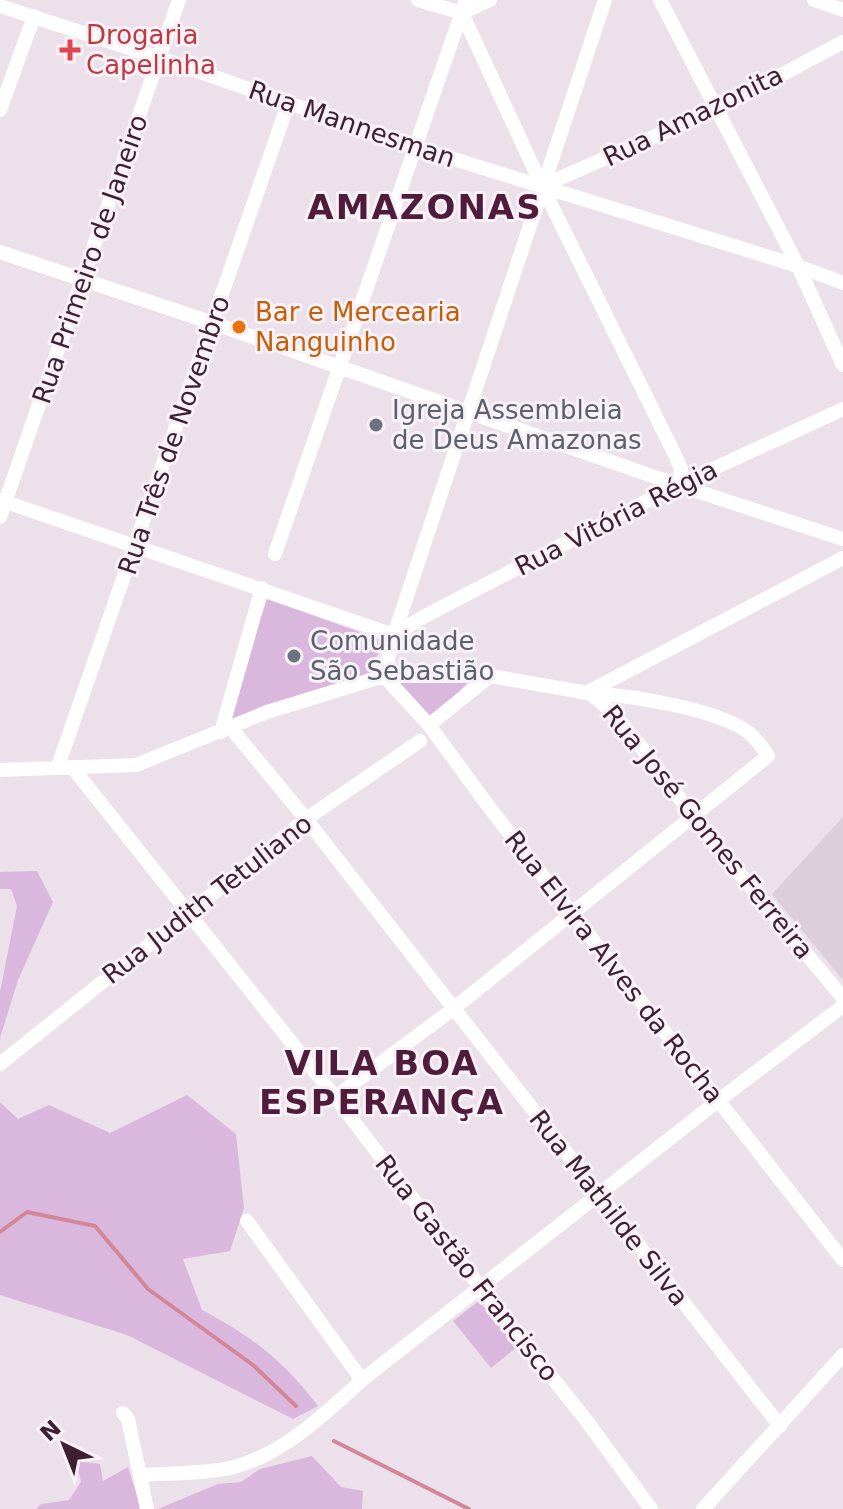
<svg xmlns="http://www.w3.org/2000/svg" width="843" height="1509" font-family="'DejaVu Sans',sans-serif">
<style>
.built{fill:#dccfd9}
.green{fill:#dab8de}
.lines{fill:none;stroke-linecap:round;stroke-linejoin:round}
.stream{stroke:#d38697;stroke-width:4}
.minor{stroke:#fff;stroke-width:14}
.health-dot{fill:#e0444e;stroke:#f8f1f7;stroke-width:3}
.food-dot{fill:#e8710a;stroke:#f8f1f7;stroke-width:3}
.worship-dot{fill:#6b7280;stroke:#f8f1f7;stroke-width:3}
.labels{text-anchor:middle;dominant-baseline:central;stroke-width:6;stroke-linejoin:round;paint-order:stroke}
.health-label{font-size:26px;fill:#be3a42;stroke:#f8f1f7;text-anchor:start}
.street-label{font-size:26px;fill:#3d2033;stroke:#f8f1f7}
.food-label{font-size:26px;fill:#c56008;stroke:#f8f1f7;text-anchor:start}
.worship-label{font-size:26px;fill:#5b616d;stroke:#f8f1f7;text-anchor:start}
.district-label{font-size:34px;font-weight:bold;letter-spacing:2px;fill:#501c3c;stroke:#f8f1f7}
</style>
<rect width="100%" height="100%" fill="#ece0ea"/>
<path class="built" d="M 843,817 L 843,980 L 772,894 Z"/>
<path class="green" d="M 267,599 L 379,639 L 381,645 L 370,676 L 231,723 L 227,718 Z
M 469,681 L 432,721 L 395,683 Z
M 37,871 L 53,902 L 18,980 L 0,1038 L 0,992 L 17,906 L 11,889 L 0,889 L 0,872 Z
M 187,1095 L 236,1134 L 244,1208 L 230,1251 L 183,1259 L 202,1310 C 253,1337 284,1361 318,1406 L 293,1419 L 127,1335 L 0,1295 L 0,1102 L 18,1119 L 49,1105 L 110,1133 Z
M 479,1301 L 517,1347 L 491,1368 L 453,1321 Z
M 312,1456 L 341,1487 L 363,1491 L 362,1509 L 158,1509 L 218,1484 L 241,1482 L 260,1469 Z
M 76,1461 L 100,1464 L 103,1481 L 128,1467 L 141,1509 L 36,1509 L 41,1504 L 69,1500 L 81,1482 Z"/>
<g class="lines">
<path class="stream" d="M 0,1232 L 27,1212 L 95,1226 L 148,1289 L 253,1365 L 296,1406
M 334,1441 L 469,1509"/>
<path class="minor" d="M 418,0 L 462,13
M 605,0 L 394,635 L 384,676 L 429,725 L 489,807 L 843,1260
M 660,0 L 798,266 L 843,365
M 814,0 L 843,10
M 0,6 L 160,58 L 415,147 L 798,266 L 843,283
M 462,13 L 542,186 L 676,457 L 681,469 L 678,485
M 462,13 L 490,0
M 0,110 L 34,16
M 542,186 L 717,109 L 843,42
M 0,252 L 213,323 L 678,485 L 843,539
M 0,500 L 394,635 L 423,617 L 678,485 L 843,409
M 0,517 L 179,0
M 275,554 L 466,0
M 588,692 L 843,558
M 429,725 L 490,676
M 230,727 L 306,819 L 780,1426
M 221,732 L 262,588
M 58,766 L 288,104
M 72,767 L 335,1097 L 481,1288 L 586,1420 L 651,1509
M 0,770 L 136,765 L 267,712 L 384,676 L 490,676 L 588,693 C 618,709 667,783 691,813 C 740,876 792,936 843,998
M 0,1064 L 306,819 L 420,741
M 335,1097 L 453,1009 L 768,756 C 762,747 757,739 748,732 C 717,709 632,696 592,693
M 247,1221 L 362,1380
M 123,1413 L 128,1419 L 147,1509
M 140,1475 C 170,1473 205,1474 234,1467 C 283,1454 325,1414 362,1380 L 719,1100 L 843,1006
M 703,1509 L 843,1355"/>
</g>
<path class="health-dot" d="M66 38h8v8h8v8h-8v8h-8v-8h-8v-8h8z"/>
<circle class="food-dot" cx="239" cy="327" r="8"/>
<g class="worship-dot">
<circle cx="376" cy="425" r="8"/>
<circle cx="294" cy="656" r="8"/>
</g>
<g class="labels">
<g class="health-label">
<text x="86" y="35">Drogaria<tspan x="86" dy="30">Capelinha</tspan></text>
</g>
<g class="street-label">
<text transform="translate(693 116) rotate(-26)">Rua Amazonita</text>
<text transform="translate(352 124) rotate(19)">Rua Mannesman</text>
<text transform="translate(90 259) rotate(-71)">Rua Primeiro de Janeiro</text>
<text transform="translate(174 435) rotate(-71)">Rua Três de Novembro</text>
<text transform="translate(616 518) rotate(-27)">Rua Vitória Régia</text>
<text transform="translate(708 832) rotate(51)">Rua José Gomes Ferreira</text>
<text transform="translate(207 899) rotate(-38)">Rua Judith Tetuliano</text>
<text transform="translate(614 967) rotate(52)">Rua Elvira Alves da Rocha</text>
<text transform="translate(609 1208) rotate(52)">Rua Mathilde Silva</text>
<text transform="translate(467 1268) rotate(52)">Rua Gastão Francisco</text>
</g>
<g class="food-label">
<text x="255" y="312">Bar e Mercearia<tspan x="255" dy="30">Nanguinho</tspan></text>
</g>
<g class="worship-label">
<text x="392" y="410">Igreja Assembleia<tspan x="392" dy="30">de Deus Amazonas</tspan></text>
<text x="310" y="641">Comunidade<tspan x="310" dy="30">São Sebastião</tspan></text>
</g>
<g class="district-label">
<text x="425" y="207">AMAZONAS</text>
<text x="382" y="1063">VILA BOA<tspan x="382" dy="39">ESPERANÇA</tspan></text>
</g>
</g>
<g transform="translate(64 1445) rotate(317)" stroke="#f8f1f7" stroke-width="6" paint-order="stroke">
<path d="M0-6L14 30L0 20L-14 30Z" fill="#3d2033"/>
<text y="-12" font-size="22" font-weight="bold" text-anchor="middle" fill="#3d2033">N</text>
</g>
</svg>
